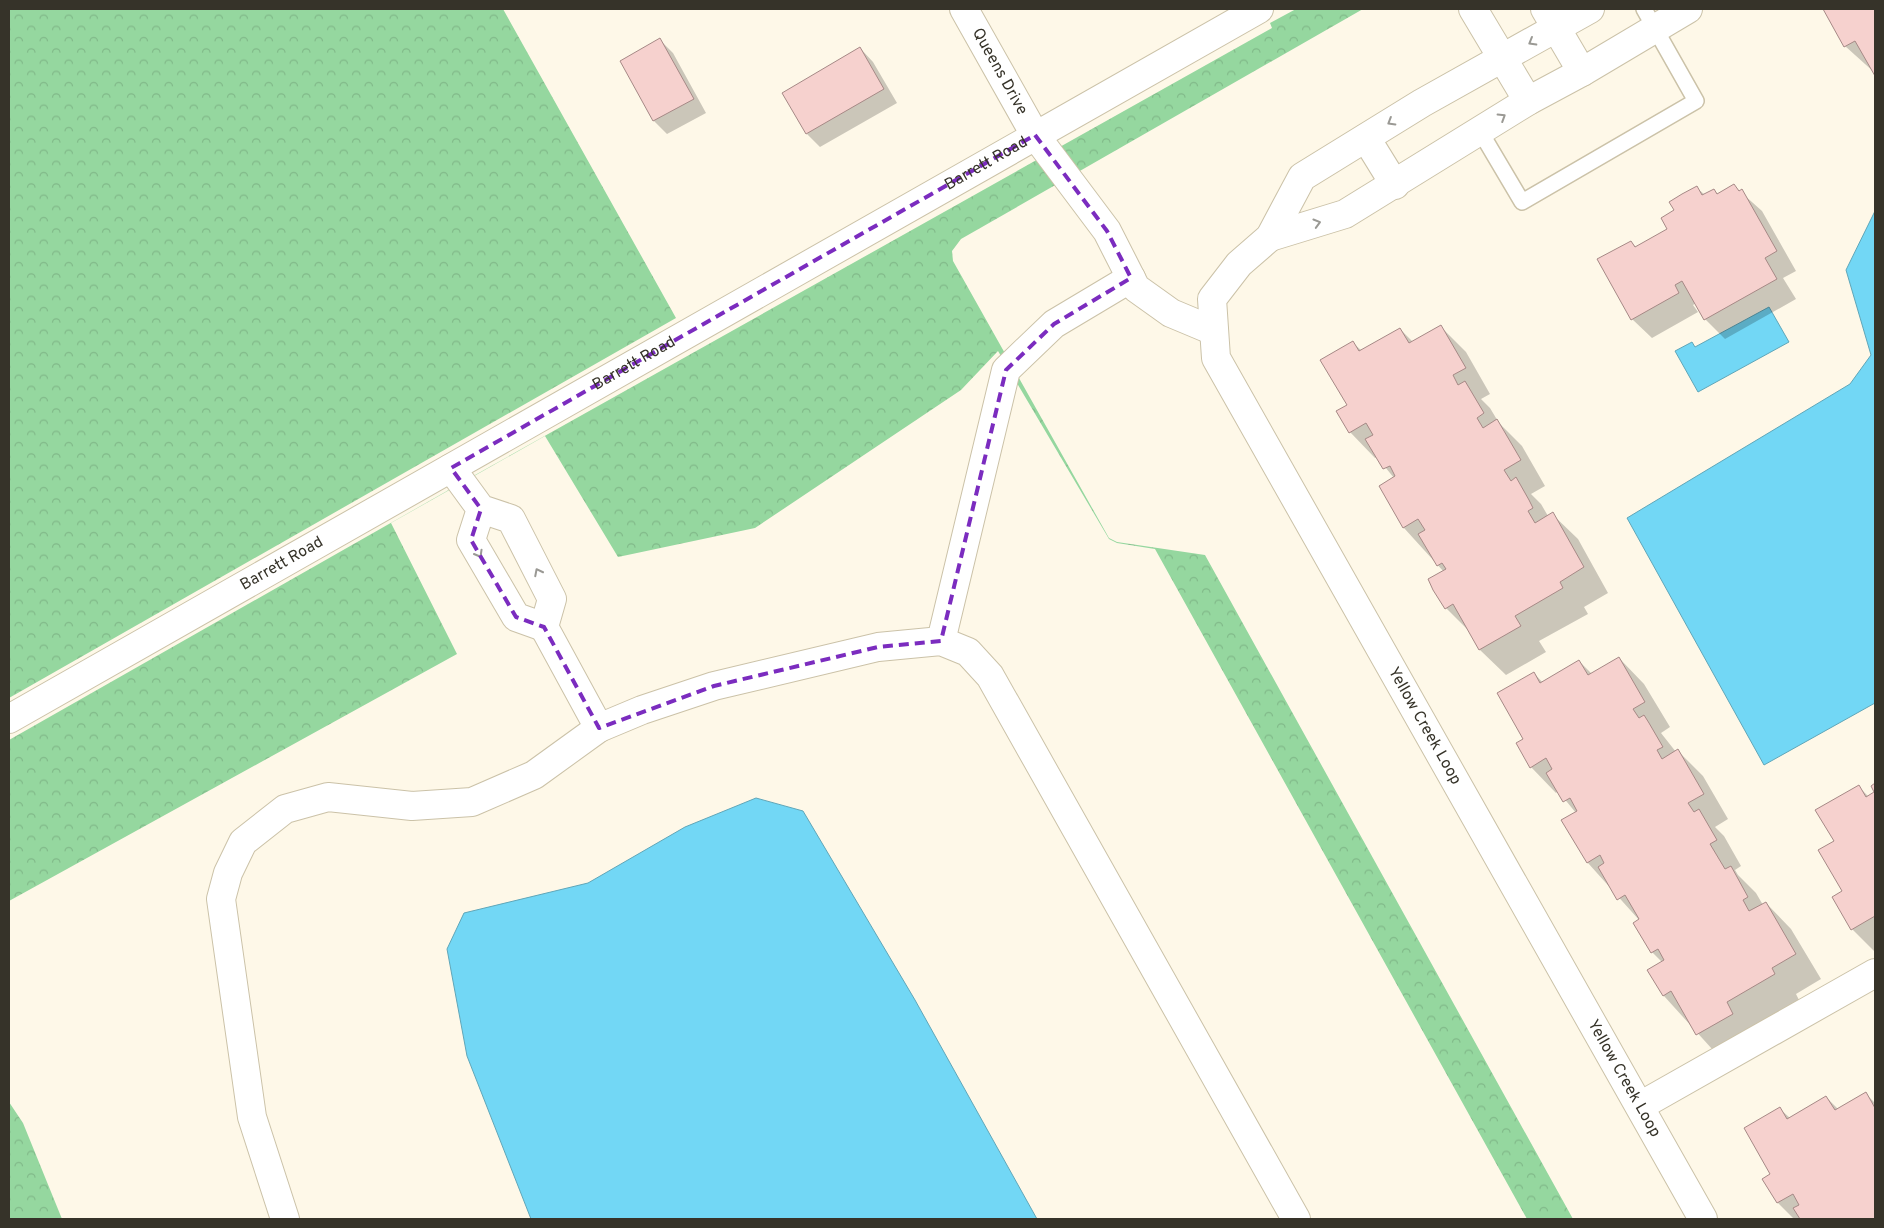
<svg xmlns="http://www.w3.org/2000/svg" width="1884" height="1228" font-family="Overpass,sans-serif">
<style>
.forest{fill:url(#forest-crowns)}
.water{fill:#72d7f5;stroke:#60a6b8}
.shadow{fill:#0003}
.building{fill:#f6d1ce;stroke:#a68986}
.lines{fill:none;stroke-linecap:round;stroke-linejoin:round}
.lane-casing{stroke:#cbc2a8;stroke-width:18}
.street-casing{stroke:#cbc2a8;stroke-width:30}
.secondary-casing{stroke:#cbc2a8;stroke-width:30}
.lane{stroke:#fff;stroke-width:15}
.street{stroke:#fff;stroke-width:28}
.secondary{stroke:#fff;stroke-width:28}
.oneway{stroke:#9a9994}
.marked{fill:none;stroke:#7b2cbf;stroke-width:4;stroke-dasharray:10 6;stroke-linejoin:round}
.labels{text-anchor:middle;dominant-baseline:central;stroke-width:4;stroke-linejoin:round;paint-order:stroke}
.street-label{font-size:16px;fill:#363329;stroke:#fef8e8}
</style>
<defs>
<pattern id="forest-crowns" width="20" height="18" patternUnits="userSpaceOnUse" patternTransform="scale(1.25)"><rect width="20" height="18" fill="#95d79f"/><path d="M2 6a3 3 0 1 1 6 0M12 15a3 3 0 1 1 6 0" fill="none" stroke="#81b989"/></pattern>
</defs>
<rect width="100%" height="100%" fill="#fef8e8"/>
<path class="forest" d="M 9,9 L 503,9 L 676,318 L 9,698 Z
M 1296,9 L 1363,9 L 961,239 L 952,251 L 953,261 L 1109,538 L 1117,542 L 1205,555 L 1573,1219 L 1527,1219 L 1155,549 L 1117,543 L 1109,539 L 998,351 L 961,390 L 755,528 L 618,557 L 545,436 L 391,523 L 457,654 L 9,901 L 9,740 L 468,479 L 1272,28 L 1270,23 Z
M 9,1102 L 23,1123 L 62,1219 L 9,1219 Z"/>
<path class="water" d="M 1875,211 L 1875,703 L 1764,765 L 1627,518 L 1850,384 L 1871,355 L 1846,270 Z
M 1769,307 L 1789,342 L 1698,392 L 1675,351 L 1692,342 L 1695,347 Z
M 756,798 L 803,811 L 915,1000 L 1037,1219 L 531,1219 L 467,1056 L 447,949 L 464,913 L 588,883 L 685,827 Z"/>
<path class="shadow" d="M 1875,9 L 1875,73 L 1845,46 L 1825,10 Z
M 660,40 L 673,53 L 706,113 L 667,134 L 654,121 L 621,61 Z
M 860,48 L 873,62 L 897,103 L 820,147 L 807,134 Z
M 1734,186 L 1762,211 L 1796,271 L 1783,278 L 1796,299 L 1725,339 L 1705,319 L 1696,303 L 1693,305 L 1698,312 L 1652,338 L 1632,319 L 1631,242 L 1637,248 L 1668,230 L 1675,211 L 1697,188 L 1705,195 L 1714,190 L 1718,194 Z
M 1440,326 L 1466,352 L 1490,394 L 1481,399 L 1490,408 L 1499,423 L 1522,446 L 1545,486 L 1531,494 L 1541,504 L 1548,516 L 1552,514 L 1578,539 L 1608,593 L 1584,607 L 1588,614 L 1539,641 L 1546,652 L 1506,675 L 1480,650 L 1472,634 L 1446,608 L 1444,572 L 1404,528 L 1381,486 L 1394,478 L 1377,457 L 1375,458 L 1350,432 L 1348,406 L 1353,343 L 1362,351 L 1400,329 L 1413,342 Z
M 1619,658 L 1644,684 L 1670,727 L 1661,733 L 1676,752 L 1678,751 L 1703,776 L 1728,819 L 1715,827 L 1724,836 L 1741,866 L 1735,870 L 1738,875 L 1756,893 L 1763,905 L 1766,903 L 1791,929 L 1821,979 L 1796,994 L 1799,1000 L 1751,1028 L 1722,1060 L 1664,996 L 1649,970 L 1662,962 L 1652,952 L 1635,923 L 1640,921 L 1588,863 L 1576,813 L 1558,791 L 1556,793 L 1531,767 L 1525,739 L 1534,673 L 1543,683 L 1579,661 L 1592,674 Z
M 1858,786 L 1869,797 L 1875,793 L 1875,952 L 1852,929 L 1835,842 Z
M 1866,1094 L 1875,1103 L 1875,1219 L 1794,1219 L 1778,1203 L 1772,1175 L 1780,1109 L 1790,1118 L 1826,1097 L 1839,1110 Z"/>
<path class="building" d="M 1823,9 L 1875,9 L 1875,76 L 1855,41 L 1844,47 Z
M 660,38 L 694,99 L 653,121 L 620,61 Z
M 860,47 L 884,89 L 806,134 L 782,93 Z
M 1734,184 L 1739,191 L 1742,189 L 1777,251 L 1765,258 L 1777,279 L 1704,320 L 1682,281 L 1675,285 L 1679,293 L 1631,320 L 1597,259 L 1631,241 L 1635,247 L 1667,229 L 1661,218 L 1674,210 L 1669,202 L 1682,194 L 1697,186 L 1702,195 L 1714,189 L 1717,194 Z
M 1441,325 L 1466,368 L 1453,375 L 1458,385 L 1465,381 L 1484,413 L 1477,418 L 1483,428 L 1497,419 L 1521,460 L 1504,470 L 1511,481 L 1516,477 L 1529,500 L 1533,508 L 1528,511 L 1535,523 L 1553,512 L 1584,567 L 1560,582 L 1563,588 L 1515,616 L 1521,626 L 1479,650 L 1453,604 L 1445,609 L 1433,590 L 1428,579 L 1446,569 L 1442,563 L 1437,566 L 1418,534 L 1425,530 L 1418,519 L 1403,528 L 1379,486 L 1395,476 L 1390,466 L 1383,469 L 1365,439 L 1373,435 L 1366,423 L 1349,433 L 1336,411 L 1347,405 L 1320,360 L 1353,341 L 1359,351 L 1400,328 L 1409,343 Z
M 1619,657 L 1645,702 L 1633,709 L 1639,718 L 1644,715 L 1649,723 L 1663,747 L 1657,750 L 1662,759 L 1678,749 L 1704,794 L 1688,803 L 1694,812 L 1699,809 L 1717,840 L 1710,844 L 1725,869 L 1731,866 L 1748,897 L 1743,900 L 1749,911 L 1766,902 L 1796,954 L 1772,968 L 1775,974 L 1727,1002 L 1733,1014 L 1696,1035 L 1671,991 L 1663,996 L 1647,970 L 1664,960 L 1658,949 L 1651,953 L 1633,923 L 1639,919 L 1625,895 L 1617,900 L 1598,867 L 1604,863 L 1600,855 L 1587,863 L 1561,820 L 1577,811 L 1570,798 L 1563,802 L 1546,773 L 1552,769 L 1546,758 L 1530,768 L 1516,743 L 1523,739 L 1497,693 L 1534,672 L 1540,683 L 1579,660 L 1588,675 Z
M 1875,783 L 1875,916 L 1851,930 L 1832,897 L 1842,891 L 1818,850 L 1834,841 L 1815,810 L 1859,785 L 1866,797 L 1874,792 L 1871,786 Z
M 1866,1092 L 1875,1108 L 1875,1219 L 1800,1219 L 1793,1208 L 1799,1205 L 1793,1194 L 1777,1203 L 1762,1179 L 1770,1174 L 1744,1128 L 1780,1107 L 1787,1119 L 1826,1096 L 1835,1110 Z"/>
<g class="lines">
<defs>
<path id="lane" d="M 1480,131 L 1522,202 L 1696,101 L 1644,9"/>
<g id="street">
<path id="s1" d="M 964,9 L 1035,135 L 1107,231 L 1136,288 L 1171,313 L 1214,331"/>
<path d="M 1473,9 L 1528,101"/>
<path d="M 1545,9 L 1582,72"/>
<path id="s2" d="M 1590,9 L 1422,103 L 1302,177 L 1270,237 L 1239,264 L 1212,299 L 1216,358 L 1703,1219"/>
<path d="M 1366,138 L 1395,185"/>
<path d="M 1270,237 L 1345,214 L 1528,101 L 1582,72 L 1688,9"/>
<path d="M 451,468 L 481,509 L 511,519 L 552,599 L 544,627 L 516,617 L 471,540 L 481,509"/>
<path d="M 544,627 L 599,728 L 642,710 L 714,686 L 878,647 L 941,641 L 968,652 L 990,676 L 1296,1219"/>
<path d="M 941,641 L 1006,370 L 1054,324 L 1131,278"/>
<path d="M 1640,1106 L 1875,973"/>
<path d="M 285,1219 L 252,1117 L 221,899 L 228,873 L 243,842 L 285,809 L 328,797 L 412,806 L 472,802 L 534,775 L 599,728"/>
</g>
<g id="secondary">
<path id="s3" d="M 9,719 L 1259,9"/>
</g>
</defs>
<use href="#lane" class="lane-casing"/>
<use href="#street" class="street-casing"/>
<use href="#secondary" class="secondary-casing"/>
<use href="#lane" class="lane"/>
<use href="#street" class="street"/>
<use href="#secondary" class="secondary"/>
</g>
<defs><path id="oneway-chevron" d="M-2-3.5L2.5 0L-2 3.5" fill="none" stroke-width="1.6" stroke-linecap="round" stroke-linejoin="round" transform="scale(1.25)"/></defs>
<g class="oneway">
<use href="#oneway-chevron" transform="translate(1532 42) rotate(150)"/>
<use href="#oneway-chevron" transform="translate(1502 117) rotate(-32)"/>
<use href="#oneway-chevron" transform="translate(1391 122) rotate(149)"/>
<use href="#oneway-chevron" transform="translate(1317 223) rotate(-16)"/>
<use href="#oneway-chevron" transform="translate(479 554) rotate(60)"/>
<use href="#oneway-chevron" transform="translate(538 572) rotate(-117)"/>
</g>
<path class="marked" d="M 1035,135 L 1107,231 L 1131,278 L 1054,324 L 1006,370 L 941,641 L 878,647 L 714,686 L 599,728 L 544,627 L 516,617 L 471,540 L 481,509 L 451,468 Z"/>
<g class="labels">
<g class="street-label">
<text stroke="none"><textPath href="#s1" startOffset="72">Queens Drive</textPath></text>
<text stroke="none"><textPath href="#s3" startOffset="1124">Barrett Road</textPath></text>
<text stroke="none"><textPath href="#s3" startOffset="719">Barrett Road</textPath></text>
<text stroke="none"><textPath href="#s3" startOffset="314">Barrett Road</textPath></text>
<text stroke="none"><textPath href="#s2" startOffset="969">Yellow Creek Loop</textPath></text>
<text stroke="none"><textPath href="#s2" startOffset="1374">Yellow Creek Loop</textPath></text>
</g>
</g>
<rect width="1884" height="1228" fill="none" stroke="#363329" stroke-width="20"/>
</svg>
